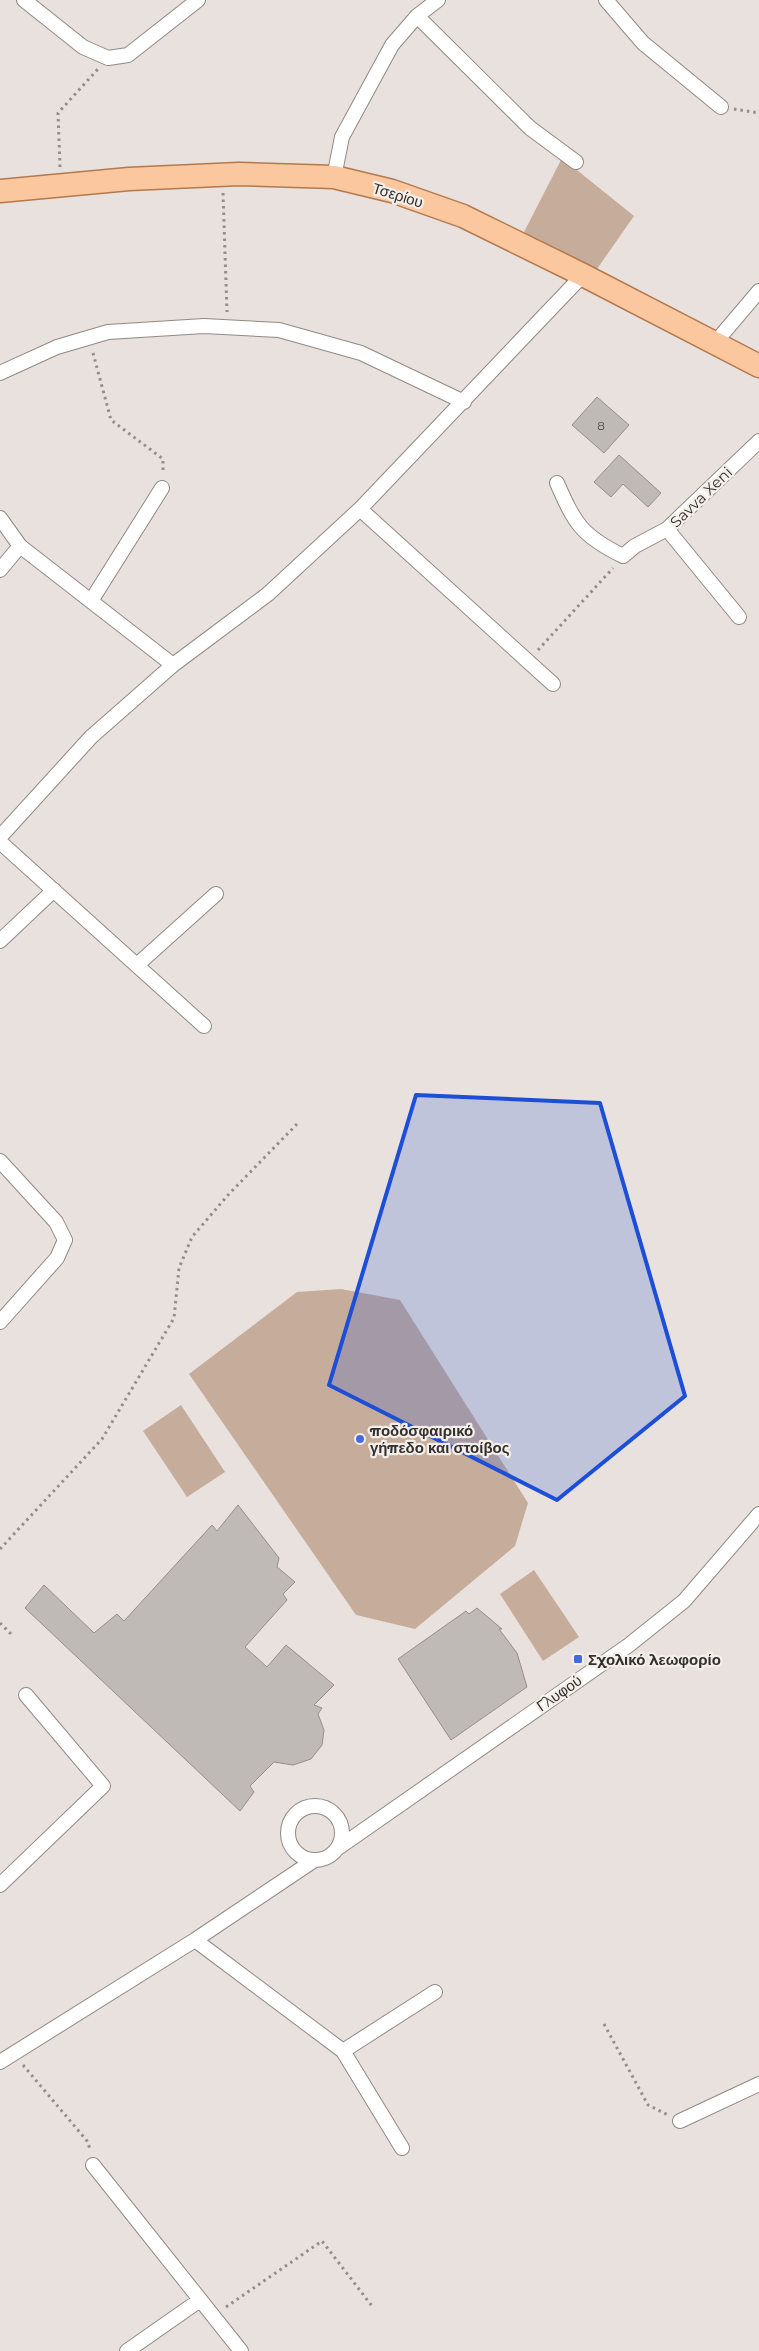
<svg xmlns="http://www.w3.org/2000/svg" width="759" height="2351" font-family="Montserrat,sans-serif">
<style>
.green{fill:#c6ad9b}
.building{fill:#c0bab6;stroke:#958f8b}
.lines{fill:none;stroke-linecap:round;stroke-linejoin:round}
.street-casing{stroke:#908a86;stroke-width:16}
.primary-casing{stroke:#b3794d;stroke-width:25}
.path{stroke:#938e8c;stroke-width:3;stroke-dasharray:2.5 4;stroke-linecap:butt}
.street{stroke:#fff;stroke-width:14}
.primary{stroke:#fbc79e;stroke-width:22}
.marked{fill:#1d4ed8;fill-opacity:0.2;stroke:#1d4ed8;stroke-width:4;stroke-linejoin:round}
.poi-dot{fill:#466bde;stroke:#f5efea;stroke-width:2}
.labels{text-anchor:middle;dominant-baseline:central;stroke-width:4.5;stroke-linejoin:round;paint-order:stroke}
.number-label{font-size:12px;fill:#565250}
.street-label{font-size:15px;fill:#322f2e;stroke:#f5efea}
.poi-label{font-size:15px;font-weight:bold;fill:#322f2e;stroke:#f5efea;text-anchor:start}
</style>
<rect width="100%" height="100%" fill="#e8e1dd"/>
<path class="green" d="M 562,158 L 634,216 L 597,269 L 523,234 Z
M 341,1289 L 400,1300 L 528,1503 L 515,1546 L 415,1629 L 356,1615 L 189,1374 L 297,1292 Z
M 181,1405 L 225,1472 L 187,1497 L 143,1431 Z
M 534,1570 L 579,1637 L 543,1661 L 500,1594 Z"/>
<path class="building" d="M 597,397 L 629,425 L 604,453 L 572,425 Z
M 619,455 L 661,493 L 648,507 L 623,484 L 611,497 L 594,482 Z
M 238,1505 L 279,1558 L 277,1567 L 295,1582 L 283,1594 L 287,1600 L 245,1647 L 267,1667 L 286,1645 L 334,1685 L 314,1705 L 322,1708 L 318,1714 L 324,1730 L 322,1745 L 311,1759 L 293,1765 L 274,1762 L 250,1786 L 254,1792 L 240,1811 L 25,1608 L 44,1585 L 94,1633 L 117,1614 L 124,1621 L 212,1525 L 217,1531 Z
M 477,1608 L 502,1629 L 499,1629 L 517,1653 L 527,1687 L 451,1740 L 398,1659 L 466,1611 L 469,1614 Z"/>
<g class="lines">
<defs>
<path id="street" d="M 24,0 L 83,47 L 108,58 L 128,55 L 198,0
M 606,0 L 643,43 L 721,107
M 417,16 L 530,128 L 576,162
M 334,177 L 342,137 L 392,45 L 417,16 L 438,0
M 714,344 L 759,291
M 0,373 L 57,347 L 108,332 L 204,326 L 279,330 L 361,353 L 464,402
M 557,483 C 575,524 582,536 623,556 L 635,546 L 667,529 L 759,441
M 360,509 L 553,684
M 0,518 L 20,546 L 173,665
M 667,529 L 739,617
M 0,570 L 20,546
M 91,601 L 162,488
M 0,837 L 91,737 L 173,665 L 268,594 L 360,509 L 583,275
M 0,842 L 204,1026
M 0,941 L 54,890
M 137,965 L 216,894
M 0,1161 L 56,1222 L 65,1240 L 57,1258 L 0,1322
M288 1833a27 27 0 1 1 54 0a27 27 0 1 1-54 0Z
M 338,1848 L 629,1645 L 684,1601 L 759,1514
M 0,1885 L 103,1786 L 26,1695
M 195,1940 L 343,2051 L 402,2148
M 343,2051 L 435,1992
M 0,2062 L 195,1940 L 313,1861
M 680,2121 L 759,2084
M 93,2165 L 241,2351
M 127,2351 L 200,2300"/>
<path id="primary" d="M 0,191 L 129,179 L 239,174 L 334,177 L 392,191 L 463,216 L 583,275 L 759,366"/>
</defs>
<use href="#street" class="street-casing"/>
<use href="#primary" class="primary-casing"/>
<path class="path" d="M 734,109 L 759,113
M 60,167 L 58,113 L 98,69
M 223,193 L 227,312
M 93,353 L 111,420 L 163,459 L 163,473
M 538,650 L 613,568
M 0,1549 L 102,1439 L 174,1318 L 179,1268 L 192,1237 L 228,1195 L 298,1123
M 0,1623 L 12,1635
M 604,2024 L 648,2105 L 668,2115
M 23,2065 L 88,2142 L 90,2150
M 226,2307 L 322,2241 L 372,2306"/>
<use href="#street" class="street"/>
<use href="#primary" class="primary"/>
</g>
<path class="marked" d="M 416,1095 L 600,1103 L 685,1396 L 557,1500 L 329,1385 Z"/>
<g class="poi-dot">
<circle cx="360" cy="1439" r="5"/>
<rect x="573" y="1654" width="10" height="10" rx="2.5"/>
</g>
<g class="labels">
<g class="number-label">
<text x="601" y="425">8</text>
</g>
<g class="street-label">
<text transform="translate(398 195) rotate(17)">Τσερίου</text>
<text transform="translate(701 497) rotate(-44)">Savva Xeni</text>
<text transform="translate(559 1693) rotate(-35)">Γλυφού</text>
</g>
<g class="poi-label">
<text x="370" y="1430">ποδόσφαιρικό<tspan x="370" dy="17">γήπεδο και στοίβος</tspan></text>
<text x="588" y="1659">Σχολικό λεωφορίο</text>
</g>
</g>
</svg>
